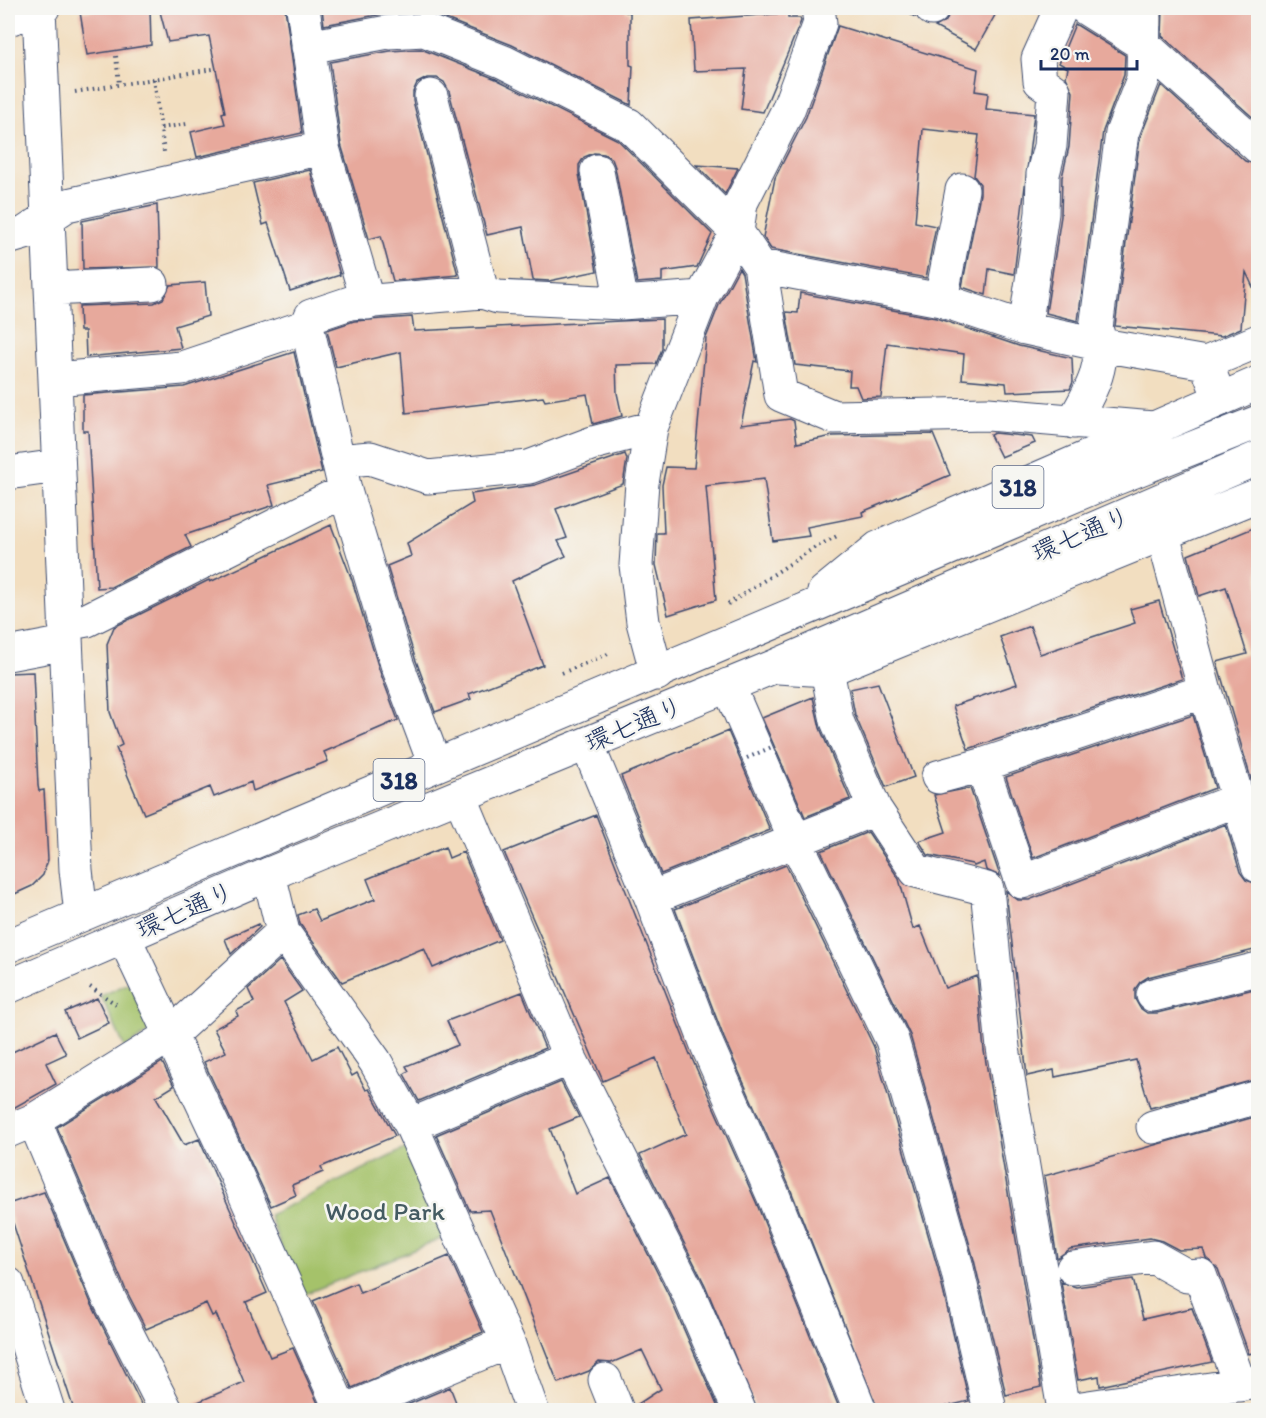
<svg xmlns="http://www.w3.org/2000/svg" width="1266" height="1418" font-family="Itim,'Klee One',sans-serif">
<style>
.green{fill:#a5c26a;stroke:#607864;stroke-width:1.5}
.building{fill:#e7a99c}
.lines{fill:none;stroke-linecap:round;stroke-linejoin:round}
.minor-casing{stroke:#3b496d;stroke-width:35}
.major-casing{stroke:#3b496d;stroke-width:35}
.path{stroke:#3b496d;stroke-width:4;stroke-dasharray:1.5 4.5;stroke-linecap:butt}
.minor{stroke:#fff;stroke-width:33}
.major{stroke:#fff;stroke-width:33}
.path-bridge{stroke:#3b496d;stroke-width:4;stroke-dasharray:1.5 4.5;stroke-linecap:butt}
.labels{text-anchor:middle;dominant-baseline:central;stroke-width:5;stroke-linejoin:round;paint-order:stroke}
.shield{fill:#f6f6f2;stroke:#5d6b8a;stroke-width:1.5}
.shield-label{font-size:24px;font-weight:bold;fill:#1b2f5e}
.street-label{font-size:26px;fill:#1b2f5e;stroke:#f6f6f2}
.park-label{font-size:26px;fill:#445b62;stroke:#f6f6f2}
</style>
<rect width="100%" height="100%" fill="#f6f6f2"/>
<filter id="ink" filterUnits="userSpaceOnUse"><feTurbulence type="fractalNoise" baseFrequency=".0167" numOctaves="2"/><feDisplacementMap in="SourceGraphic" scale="12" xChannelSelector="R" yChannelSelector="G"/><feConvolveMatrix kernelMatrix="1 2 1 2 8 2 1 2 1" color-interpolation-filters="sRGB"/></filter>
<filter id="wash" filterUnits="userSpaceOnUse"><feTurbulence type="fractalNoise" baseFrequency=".008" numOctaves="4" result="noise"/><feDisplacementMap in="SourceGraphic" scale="24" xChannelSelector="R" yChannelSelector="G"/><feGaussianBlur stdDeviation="1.35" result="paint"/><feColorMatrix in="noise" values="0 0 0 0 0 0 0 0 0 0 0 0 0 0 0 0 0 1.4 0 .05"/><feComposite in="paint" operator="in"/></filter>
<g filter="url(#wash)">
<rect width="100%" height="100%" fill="#f2dec0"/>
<path class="green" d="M 131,982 L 153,1029 L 125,1048 L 101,996 Z
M 413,1145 L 453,1234 L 300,1296 L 269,1215 Z"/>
<g id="blocks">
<path class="building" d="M 111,8 L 150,8 L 151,45 L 87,55 L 80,12 Z
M 159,8 L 285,8 L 302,133 L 197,157 L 191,132 L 225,124 L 222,113 L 225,112 L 209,36 L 168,42 Z
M 322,8 L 626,8 L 626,12 L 630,12 L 630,65 L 633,66 L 631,105 L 512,45 L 431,13 L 387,13 L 324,25 Z
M 898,8 L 914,8 L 915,17 Z
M 951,8 L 999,8 L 976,49 L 935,27 L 946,21 Z
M 1163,8 L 1254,8 L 1258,46 L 1258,122 L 1162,36 Z
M 788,13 L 788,18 L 800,18 L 801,21 L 763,112 L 741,109 L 746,69 L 694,71 L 691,20 Z
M 1075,24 L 1125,55 L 1124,75 L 1103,131 L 1078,321 L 1046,313 L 1061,216 L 1062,177 L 1069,147 L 1073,92 L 1066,77 L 1068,68 L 1059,63 Z
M 838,26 L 978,69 L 975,91 L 988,93 L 986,109 L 1034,114 L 1014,274 L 989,269 L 986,295 L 962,287 L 980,194 L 980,184 L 974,176 L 979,135 L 923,129 L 915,222 L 936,226 L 926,278 L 771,249 L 763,237 L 775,178 L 806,117 Z
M 421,49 L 496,79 L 618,140 L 712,234 L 697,267 L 662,272 L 662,281 L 637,283 L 615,167 L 612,159 L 604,154 L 594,153 L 584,157 L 579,165 L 579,174 L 597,271 L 549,281 L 533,280 L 523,227 L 487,235 L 449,91 L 444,82 L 437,78 L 427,78 L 417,83 L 413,92 L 413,101 L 458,275 L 393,281 L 381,236 L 369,239 L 341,144 L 330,62 L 390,51 Z
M 1161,85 L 1245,161 L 1258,165 L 1258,298 L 1246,272 L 1241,328 L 1222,336 L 1115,326 L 1140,138 Z
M 696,165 L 738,168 L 725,194 Z
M 310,170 L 340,275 L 290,291 L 268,223 L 263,225 L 253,183 Z
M 157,205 L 159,267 L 83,269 L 82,221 Z
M 739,268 L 742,273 L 757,362 L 754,361 L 741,425 L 790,419 L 794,421 L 797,443 L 833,436 L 933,434 L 950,475 L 862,512 L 863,516 L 807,527 L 809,536 L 773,541 L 764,479 L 706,486 L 716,600 L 668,615 L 656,565 L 657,533 L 664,533 L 662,485 L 666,467 L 694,468 L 706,338 L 719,305 Z
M 205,282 L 208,316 L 175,326 L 181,348 L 86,357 L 85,331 L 80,331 L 79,306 L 154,303 L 163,299 L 170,285 Z
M 800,293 L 936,318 L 1019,346 L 1072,358 L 1073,382 L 1070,389 L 1007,392 L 1006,383 L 962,379 L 964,354 L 887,343 L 881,397 L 861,398 L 856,386 L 849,386 L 850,371 L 795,365 L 786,312 L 798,313 Z
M 412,317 L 414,331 L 662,319 L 662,349 L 656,364 L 616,365 L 617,393 L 622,416 L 593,424 L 587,394 L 545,401 L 543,397 L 406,413 L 401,352 L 336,367 L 327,330 L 354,321 Z
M 294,352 L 322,472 L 268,485 L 274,505 L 185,535 L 191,547 L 111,587 L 97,588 L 88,431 L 83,431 L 83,395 L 184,387 Z
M 994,433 L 1032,437 L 1035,443 L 1001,457 L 990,435 Z
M 625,454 L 627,459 L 623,484 L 556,509 L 567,538 L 558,541 L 566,556 L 512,581 L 543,665 L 469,694 L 471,699 L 435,712 L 415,658 L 387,566 L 411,556 L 407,543 L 473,503 L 471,494 L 535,485 Z
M 331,525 L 352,580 L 379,669 L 398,720 L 324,752 L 328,761 L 253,791 L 251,782 L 214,797 L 210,787 L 144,814 L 116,748 L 122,745 L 110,712 L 107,644 L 114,627 L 209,580 L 210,582 Z
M 1258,526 L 1258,803 L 1217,662 L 1247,654 L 1226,587 L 1199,596 L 1188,555 Z
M 1159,601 L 1182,679 L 968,749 L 953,706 L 1017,684 L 1000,637 L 1030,626 L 1040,654 L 1135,623 L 1130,609 Z
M 33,672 L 38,786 L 39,791 L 44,790 L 48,860 L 43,875 L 32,886 L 8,897 L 8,673 Z
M 878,683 L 914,777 L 886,787 L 855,715 L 850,689 Z
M 813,697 L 820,728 L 850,799 L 805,817 L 762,718 Z
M 1193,715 L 1215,788 L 1033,858 L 1006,777 Z
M 728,731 L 770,830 L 661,874 L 621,776 Z
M 970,788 L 1000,876 L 986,870 L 984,862 L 974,866 L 972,864 L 928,855 L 919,841 L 946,832 L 934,795 Z
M 596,815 L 689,1052 L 756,1202 L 840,1410 L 757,1410 L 705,1285 L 640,1155 L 686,1134 L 656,1058 L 603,1081 L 504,852 Z
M 1226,824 L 1240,872 L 1246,880 L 1258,884 L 1258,949 L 1148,977 L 1140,982 L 1135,989 L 1135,999 L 1140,1008 L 1147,1013 L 1157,1013 L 1258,988 L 1258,1079 L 1150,1108 L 1136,1060 L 1055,1077 L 1054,1070 L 1027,1076 L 1006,891 L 1018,900 L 1029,900 Z
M 868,832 L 899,879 L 913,929 L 920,926 L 945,988 L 977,976 L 984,1051 L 1041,1387 L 1006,1395 L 974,1260 L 910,1035 L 821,851 Z
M 445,847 L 449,858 L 463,852 L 500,940 L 433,968 L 424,948 L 342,982 L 300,924 L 298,915 L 314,909 L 320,921 L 375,899 L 367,879 Z
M 786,865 L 874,1047 L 938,1269 L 969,1401 L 932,1410 L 878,1410 L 790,1188 L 724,1038 L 675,909 Z
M 258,924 L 260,927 L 231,954 L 225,939 Z
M 280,960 L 302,991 L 284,1002 L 313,1059 L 337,1047 L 352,1076 L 357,1073 L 366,1090 L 369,1089 L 395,1136 L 321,1167 L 323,1172 L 292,1185 L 296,1195 L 271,1206 L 204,1062 L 226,1052 L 214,1029 L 238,1016 L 236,1011 L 254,1002 L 248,989 Z
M 522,992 L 545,1048 L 419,1101 L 404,1074 L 409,1071 L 406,1066 L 458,1045 L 447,1021 Z
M 97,998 L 109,1023 L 77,1038 L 65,1012 Z
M 55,1032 L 66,1054 L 46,1063 L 56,1084 L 8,1111 L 8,1054 Z
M 162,1062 L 174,1086 L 156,1097 L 184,1145 L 199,1139 L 267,1293 L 246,1302 L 270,1357 L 293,1348 L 320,1408 L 185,1410 L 184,1408 L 244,1382 L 216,1314 L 212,1316 L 206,1303 L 146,1329 L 125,1288 L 57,1127 Z
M 561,1082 L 579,1117 L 550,1129 L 575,1194 L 610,1178 L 671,1300 L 719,1410 L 635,1410 L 635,1406 L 661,1389 L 642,1350 L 611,1363 L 599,1362 L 589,1371 L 558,1383 L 490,1210 L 470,1211 L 436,1135 Z
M 1258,1116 L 1258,1351 L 1249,1354 L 1218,1269 L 1206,1258 L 1203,1249 L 1179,1250 L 1162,1241 L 1150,1238 L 1070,1249 L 1057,1258 L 1044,1176 Z
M 44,1192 L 91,1303 L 144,1410 L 74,1410 L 8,1208 L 8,1204 Z
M 449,1256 L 483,1332 L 352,1388 L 313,1301 L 356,1283 L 360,1293 Z
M 1133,1279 L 1143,1319 L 1192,1308 L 1212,1362 L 1100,1386 L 1099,1376 L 1078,1380 L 1061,1282 L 1076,1287 Z
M 450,1387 L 459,1410 L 409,1410 L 407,1405 Z"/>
</g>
</g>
<g filter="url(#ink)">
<use href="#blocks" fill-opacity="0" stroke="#3b496d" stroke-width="1.5"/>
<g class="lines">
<defs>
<path id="minor" d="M 39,8 L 76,870 L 81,914
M 1085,8 L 1144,45 L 1258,147
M 932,9 L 933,8
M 8,19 L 43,8
M 308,47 L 388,32 L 424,30 L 504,62 L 629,125 L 737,232 L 760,266 L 781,395 L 834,417 L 988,414 L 1153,428
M 431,96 L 482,292
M 323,148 L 368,303
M 597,171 L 622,303
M 8,238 L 25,233 L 67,205 L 323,148 L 303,8
M 760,266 L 941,300 L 1025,328 L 1102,345 L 1206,363 L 1220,399
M 51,289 L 152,284
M 941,300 L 962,190
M 307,326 L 346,494 L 397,664 L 435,765
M 1025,328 L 1042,213 L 1043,174 L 1050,146 L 1054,91 L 1040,81 L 1038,59 L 1061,8
M 1206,363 L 1258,341
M 55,379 L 182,368 L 307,326 L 311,316 L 350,303 L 482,292 L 498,297 L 622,303 L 702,297
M 1073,422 C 1091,391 1108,363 1096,328 L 1122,133 L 1143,79 L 1144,8
M 338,461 L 370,458 L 428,477 L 529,467 L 593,443 L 651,428
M 8,473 L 58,466
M 1163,535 L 1205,691 L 1258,866
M 65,624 L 87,620 L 328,499 L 346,494
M 8,654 L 66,643
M 827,670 L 837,721 L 875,809 L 916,871 L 987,889 L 1003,1048 L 1064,1410
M 657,674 L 643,622 L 636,565 L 642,483 L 651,428 L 702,297 L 737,232 L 741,203 L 788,110 L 820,23 L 818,8
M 728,685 L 795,840 L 892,1040 L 956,1264 L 990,1410
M 1205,691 L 982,765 L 1022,882 L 1237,800
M 587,744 L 651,898 L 707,1045 L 773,1195 L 860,1410
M 938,777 L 982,765
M 460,796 L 570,1058 L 688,1292 L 739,1410
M 269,874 L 283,932 L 375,1061 L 411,1125 L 508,1342 L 532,1410
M 651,898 L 875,809
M 124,937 L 236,1174 L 341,1410
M 1153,995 L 1258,969
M 34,1120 L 108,1296 L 166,1410
M 411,1125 L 570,1058
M 1153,1127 L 1258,1097
M 8,1131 L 34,1120 L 169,1036 L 283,932
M 1073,1268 L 1153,1257 L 1187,1276 L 1200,1275 L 1240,1385
M 8,1284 L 48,1410
M 605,1380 L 617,1410
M 347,1410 L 508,1342
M 1068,1410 L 1258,1382"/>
<path id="major" d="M 824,592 L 878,548 L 1258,383
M 778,667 L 827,670 L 1258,495
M 8,946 L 1097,486 L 1258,422
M 8,987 L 269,874 L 773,667 L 1258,458"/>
</defs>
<use href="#minor" class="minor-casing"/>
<use href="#major" class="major-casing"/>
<path class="path" d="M 116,56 L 119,84
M 154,79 L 164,152
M 75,92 L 213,69
M 161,128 L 187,124
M 728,604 L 814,548 L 839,535
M 562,673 L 608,654
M 90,987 L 116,1004"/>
<use href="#minor" class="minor"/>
<use href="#major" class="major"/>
<path class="path-bridge" d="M 747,758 L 774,746"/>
</g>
</g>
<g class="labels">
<g class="shield">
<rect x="992.5" y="466" width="51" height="42" rx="4.5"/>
<rect x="373.5" y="759" width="51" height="42" rx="4.5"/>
</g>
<g class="shield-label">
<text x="1018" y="487">318</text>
<text x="399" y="780">318</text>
</g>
<g class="street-label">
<text transform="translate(1081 534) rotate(-23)">環七通り</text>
<text transform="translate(634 724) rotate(-23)">環七通り</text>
<text transform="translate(185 910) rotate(-24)">環七通り</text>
</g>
<g class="park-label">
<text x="385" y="1211">Wood Park</text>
</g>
</g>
<rect width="1266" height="1418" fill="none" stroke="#f6f6f2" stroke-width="30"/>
<path d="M1041 60v9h96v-9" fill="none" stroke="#1b2f5e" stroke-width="3"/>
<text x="1050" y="60" font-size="18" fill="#1b2f5e" stroke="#f6f6f2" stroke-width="4.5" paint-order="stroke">20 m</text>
</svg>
